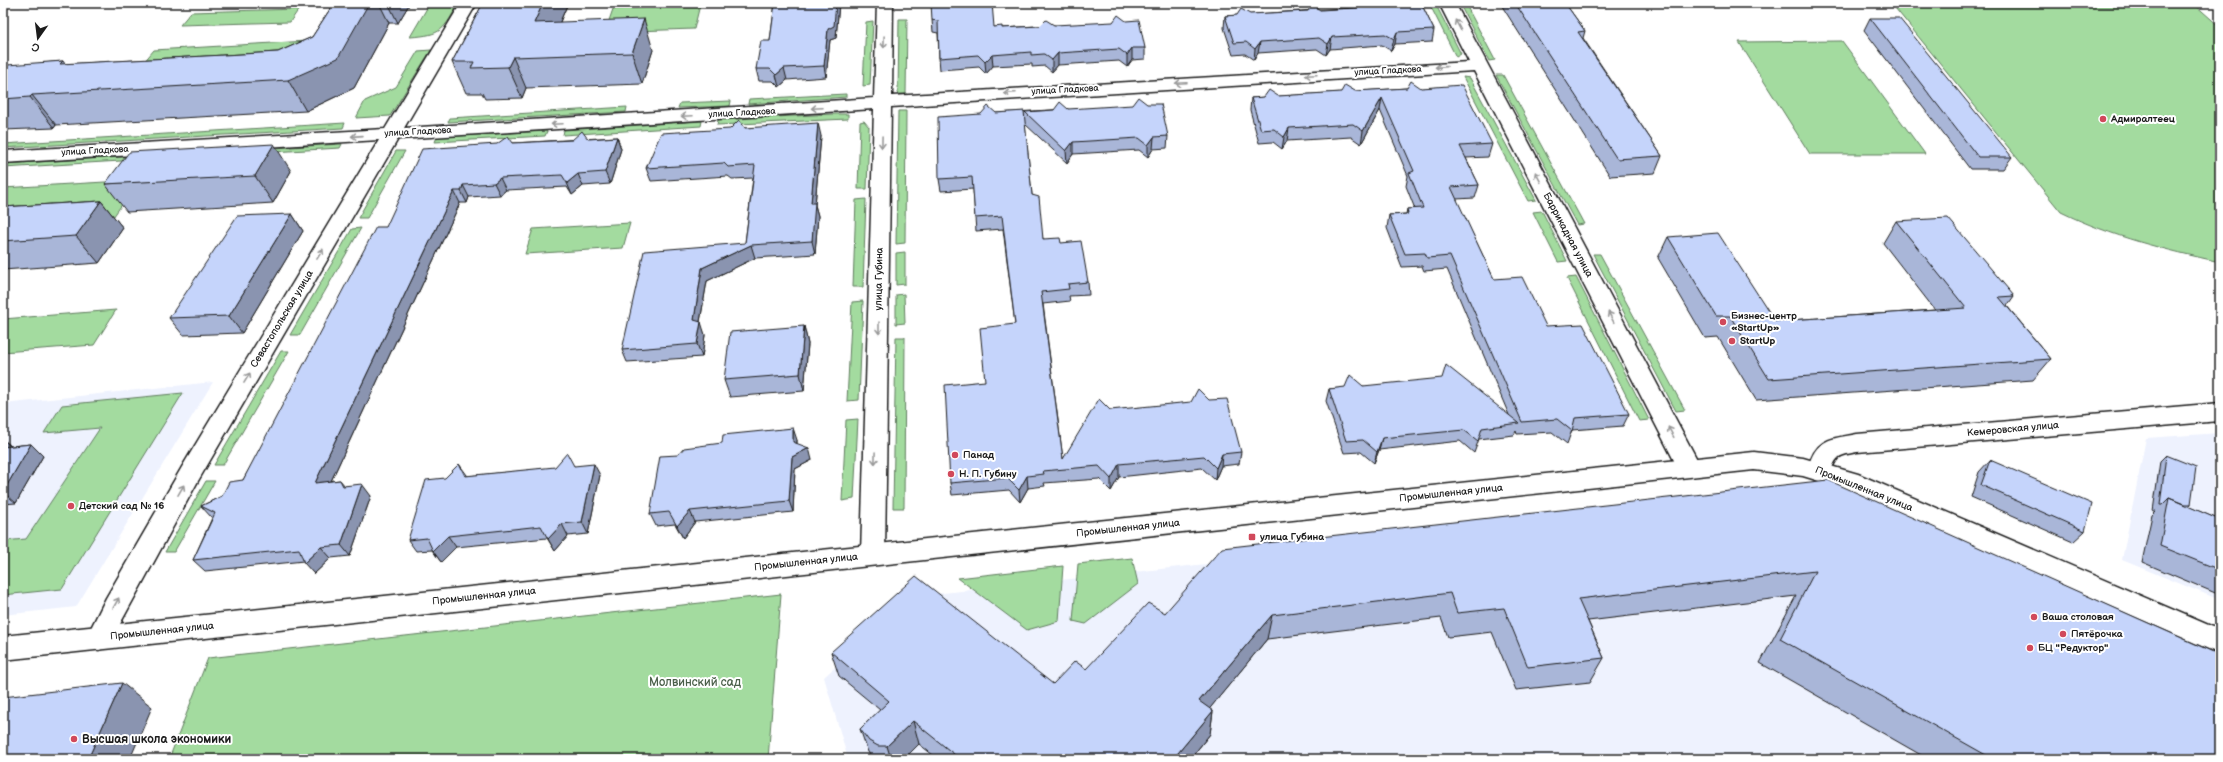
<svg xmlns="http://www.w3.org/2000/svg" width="2223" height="762" font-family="'Balsamiq Sans',sans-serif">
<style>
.built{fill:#eef2fe}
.green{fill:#a3db9f;stroke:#607c5e}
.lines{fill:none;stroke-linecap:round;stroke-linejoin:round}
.street-casing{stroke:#1c1c1c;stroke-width:3}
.secondary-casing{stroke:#1c1c1c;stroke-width:3}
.street{fill:#fff;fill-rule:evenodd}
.secondary{fill:#fff;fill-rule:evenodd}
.wall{fill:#a9b6d8;stroke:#1c1c1c}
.shaded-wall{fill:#8a94b0;stroke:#1c1c1c}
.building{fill:#c5d4fb;stroke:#1c1c1c}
.oneway{stroke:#999}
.poi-dot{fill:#d1495b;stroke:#fff;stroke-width:1.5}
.labels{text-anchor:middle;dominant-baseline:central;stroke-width:4;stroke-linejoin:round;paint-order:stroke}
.far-street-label{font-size:9px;fill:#1c1c1c;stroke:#fff}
.poi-label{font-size:10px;font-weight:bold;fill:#1c1c1c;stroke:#fff;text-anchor:start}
.street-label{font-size:10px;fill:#1c1c1c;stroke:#fff}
.near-park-label{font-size:12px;fill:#4b5f4a;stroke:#fff}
.near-poi-label{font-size:12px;font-weight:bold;fill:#1c1c1c;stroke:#fff;text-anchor:start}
</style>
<rect width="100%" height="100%" fill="#fff"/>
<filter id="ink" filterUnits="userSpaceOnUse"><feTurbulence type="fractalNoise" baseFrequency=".025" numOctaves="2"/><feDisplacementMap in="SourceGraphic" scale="8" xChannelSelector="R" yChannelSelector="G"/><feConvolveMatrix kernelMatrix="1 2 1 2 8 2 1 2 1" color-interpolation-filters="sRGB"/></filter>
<g filter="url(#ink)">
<path class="built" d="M 213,382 L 76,607 L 3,615 L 3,404 Z
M 2220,433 L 2220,600 L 2122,560 L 2146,438 Z
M 1817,497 L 2220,759 L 848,759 L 824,677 L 916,596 Z"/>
<path class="green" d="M 430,3 L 459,3 C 443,30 443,35 410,37 Z
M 1429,3 L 1435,3 L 1461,54 L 1456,57 Z
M 1459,3 L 1465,3 L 1495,60 L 1489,61 Z
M 1891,3 L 2193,3 L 2220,27 L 2220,262 C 2166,250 2112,237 2061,212 Z
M 700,5 L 694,29 L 605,32 L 613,9 Z
M 299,9 L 290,22 L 180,25 L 191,12 Z
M 899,19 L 907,19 L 906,94 L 898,94 Z
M 873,21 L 870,85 L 863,86 L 866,22 Z
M 307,41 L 298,55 L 143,63 L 154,50 Z
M 1842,41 L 1925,154 L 1810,154 L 1739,42 Z
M 431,50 L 390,116 L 356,118 L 365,101 L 396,87 L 418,51 Z
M 1496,75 L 1503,75 L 1584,224 L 1577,225 Z
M 1463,77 L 1470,78 L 1536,200 L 1528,201 Z
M 846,94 L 846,97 L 748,104 L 749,99 Z
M 731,101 L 730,106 L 678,108 L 680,103 Z
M 627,107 L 626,112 L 448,122 L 450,118 Z
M 898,111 L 906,111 L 905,243 L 896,244 Z
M 833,114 L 848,114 L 848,119 L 717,125 L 718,120 Z
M 702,121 L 701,126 L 563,135 L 564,130 Z
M 864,121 L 869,127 L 867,189 L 858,189 L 860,122 Z
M 345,123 L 343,128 L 3,148 L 3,144 Z
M 547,131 L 545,136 L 435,142 L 437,137 Z
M 342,144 L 340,148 L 3,168 L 3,164 Z
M 396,151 L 405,151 L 367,218 L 358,218 Z
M 139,180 L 109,223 L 3,230 L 3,188 Z
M 866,199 L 863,287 L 853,287 L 856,200 Z
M 1542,211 L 1567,261 L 1558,262 L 1533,212 Z
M 630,223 L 623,248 L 525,254 L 533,229 Z
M 361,228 L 300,335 L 290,335 L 352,229 Z
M 905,252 L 905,284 L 896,285 L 896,253 Z
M 1593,254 L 1600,254 L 1685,410 L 1676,411 Z
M 1576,277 L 1649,420 L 1639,421 L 1567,278 Z
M 904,294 L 905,323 L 896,324 L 896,295 Z
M 863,301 L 859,400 L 847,401 L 852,302 Z
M 116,310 L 94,345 L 3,352 L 3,319 Z
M 896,337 L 905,337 L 904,508 L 893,508 Z
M 281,351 L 289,351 L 223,465 L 214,465 Z
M 183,393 L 62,589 L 3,595 L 3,541 L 26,539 L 100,428 L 44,433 L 62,405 Z
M 858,419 L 854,499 L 842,501 L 846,420 Z
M 206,481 L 215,481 L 174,552 L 165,552 Z
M 1132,558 L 1138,584 L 1086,624 L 1073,621 L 1078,564 Z
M 1063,566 L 1059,621 L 1027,630 L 958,578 Z
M 781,594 L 768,759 L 169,759 L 208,658 Z"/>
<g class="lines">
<defs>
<path id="street" d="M 461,3 L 477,3 L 404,128 L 874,98 L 877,3 L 893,3 L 892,96 L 1469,62 L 1439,3 L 1455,3 L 1701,467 L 1697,474 L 1689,476 L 1681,474 L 1474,71 L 891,107 L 885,555 L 882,562 L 873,565 L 864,562 L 861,555 L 874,109 L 398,139 L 198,481 L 108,646 L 99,650 L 90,646 L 86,638 L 106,598 L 182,467 L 379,140 L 3,163 L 3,151 L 385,129 Z
M 2220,403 L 2220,421 L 1857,452 C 1834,456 1838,457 1828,476 L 1820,478 L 1812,476 L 1808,469 C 1815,439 1830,439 1857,434 Z"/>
<path id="secondary" d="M 1754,452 L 1803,458 L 1858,474 L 2220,630 L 2220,654 L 1842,488 L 1803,476 L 1754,470 L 3,660 L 3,636 Z"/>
</defs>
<use href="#street" class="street-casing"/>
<use href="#secondary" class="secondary-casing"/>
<use href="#street" class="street"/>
<use href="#secondary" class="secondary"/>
</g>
<path class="wall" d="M 334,3 L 410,3 L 398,23 L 389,23 L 354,88 L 306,111 L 56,125 L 54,128 L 4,130 L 3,129 L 3,67 L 63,61 L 65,64 L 278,52 L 312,37 Z
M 483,3 L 568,3 L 560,22 L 653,50 L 642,84 L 526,88 L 522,98 L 485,99 L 482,93 L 466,93 L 452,62 Z
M 775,3 L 839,3 L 836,38 L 830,40 L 826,77 L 787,80 L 779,87 L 773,81 L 759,81 L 756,69 L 770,41 Z
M 1360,3 L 1421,3 L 1434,30 L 1432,42 L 1395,44 L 1391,51 L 1382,45 L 1330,49 L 1326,55 L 1317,49 L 1258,53 L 1254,60 L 1245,54 L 1233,55 L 1224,28 L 1225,16 L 1360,7 L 1359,5 Z
M 1500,3 L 1565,3 L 1585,31 L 1583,38 L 1662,156 L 1655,173 L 1610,176 Z
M 1870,18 L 2012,157 L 2003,169 L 1970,169 L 1864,30 Z
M 932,20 L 994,27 L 1002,28 L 1054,25 L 1145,48 L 1145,59 L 1132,60 L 1127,67 L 1119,61 L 1058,65 L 1052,72 L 1045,66 L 1032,67 L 1032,64 L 993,66 L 986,74 L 979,67 L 940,70 L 939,58 L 938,33 L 933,32 Z
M 1407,88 L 1492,144 L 1488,157 L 1466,158 L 1479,185 L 1475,198 L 1456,199 L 1494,279 L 1546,326 L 1629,414 L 1623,426 L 1572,430 L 1567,444 L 1552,432 L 1517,434 L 1516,431 L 1514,435 L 1479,439 L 1474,453 L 1460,441 L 1379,450 L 1374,463 L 1361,452 L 1344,453 L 1326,401 L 1329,389 L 1363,386 L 1509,415 L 1447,269 L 1424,271 L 1422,266 L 1402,267 L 1387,228 L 1389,215 L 1406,214 L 1407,209 L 1415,209 L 1406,186 L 1408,176 L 1380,110 L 1361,144 L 1351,137 L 1287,141 L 1282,149 L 1273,142 L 1259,143 L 1250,110 L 1251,98 Z
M 1068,109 L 1168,136 L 1167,148 L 1153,149 L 1148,157 L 1139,150 L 1073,154 L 1067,163 L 1025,124 L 1032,195 L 1043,239 L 1061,243 L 1088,282 L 1089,295 L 1069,296 L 1070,301 L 1043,304 L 1063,459 L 1110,410 L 1241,452 L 1239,464 L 1221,466 L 1215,480 L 1202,468 L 1119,477 L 1111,491 L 1099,479 L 1044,483 L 1045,486 L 1028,488 L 1020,502 L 1009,490 L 952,495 L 950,483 L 985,381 L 1015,324 L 1003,229 L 976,231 L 975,218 L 973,189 L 941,191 L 939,179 L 996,113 Z
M 745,128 L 821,136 L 815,205 L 818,216 L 815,254 L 755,258 L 707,281 L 700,322 L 705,335 L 702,357 L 627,362 L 622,350 L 745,243 L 753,178 L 732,179 L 728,176 L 651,181 L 646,168 Z
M 617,137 L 621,149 L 610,184 L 583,186 L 572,195 L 567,187 L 506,190 L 500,195 L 469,197 L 467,203 L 460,203 L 331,481 L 340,480 L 345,486 L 371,496 L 350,556 L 331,558 L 314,574 L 304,561 L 205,571 L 193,560 L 212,518 L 201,506 L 222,496 L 243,480 L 386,227 L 513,143 Z
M 291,171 L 273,203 L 127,212 L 105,184 Z
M 101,201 L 123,228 L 99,263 L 3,270 L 3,207 Z
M 292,214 L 303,231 L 242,333 L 183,335 L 169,318 Z
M 1896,221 L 2014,296 L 2007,306 L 2051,359 L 2033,380 L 1756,400 L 1718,337 L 1705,338 L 1658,258 L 1668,237 L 1775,321 L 1935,310 L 1883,243 Z
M 804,326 L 808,344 L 804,391 L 730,397 L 724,380 Z
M 3,439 L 11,446 L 31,444 L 43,456 L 16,503 L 3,504 Z
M 797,440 L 797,444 L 812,460 L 795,469 L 793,512 L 695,522 L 683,538 L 675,524 L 656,526 L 650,514 L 678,455 Z
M 2166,455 L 2191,504 L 2189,507 L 2220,520 L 2220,595 L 2142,562 L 2152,515 L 2156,511 L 2153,511 L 2160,461 Z
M 1990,460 L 2085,531 L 2073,542 L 1971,497 L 1979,472 Z
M 574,466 L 600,475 L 588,534 L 568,536 L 555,551 L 547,538 L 456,547 L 441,562 L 432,550 L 416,551 L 408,540 L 467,476 Z
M 1828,480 L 2220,759 L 1928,759 L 1760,663 L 1796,596 L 1588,621 L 1604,658 L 1590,682 L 1516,690 L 1492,632 L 1448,637 L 1441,618 L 1267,639 L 1209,709 L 1213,711 L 1210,734 L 1190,759 L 938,759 L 919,744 L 904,759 L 873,759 L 868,752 L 860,729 L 880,710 L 839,676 L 831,652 L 1053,684 L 1086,669 L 1165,613 Z"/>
<path class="shaded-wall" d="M 369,3 L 379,3 L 389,23 L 354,88 L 306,111 L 288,80 Z
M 388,3 L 410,3 L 398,23 Z
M 543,3 L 568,3 L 546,54 L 534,23 Z
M 836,3 L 839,3 L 836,38 L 830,40 L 826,77 L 824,66 L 828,29 Z
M 644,19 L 653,50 L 642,84 L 632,53 Z
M 1397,32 L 1395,44 L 1391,51 L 1394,39 Z
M 1332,37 L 1330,49 L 1326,55 L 1328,44 Z
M 1260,42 L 1258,53 L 1254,60 L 1255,49 Z
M 1132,48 L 1132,60 L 1127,67 L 1127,55 Z
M 1058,53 L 1058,65 L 1052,72 L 1052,60 Z
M 992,55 L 993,66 L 986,74 L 985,62 Z
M 513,57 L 526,88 L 522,98 L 508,67 Z
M 784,68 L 787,80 L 779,87 L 776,75 Z
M 32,95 L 56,125 L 54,128 L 30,97 Z
M 1382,98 L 1380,110 L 1361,144 L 1363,131 Z
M 818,123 L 821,136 L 815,205 L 818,216 L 815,254 L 812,241 L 811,203 Z
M 1289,128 L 1287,141 L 1282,149 L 1284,137 Z
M 617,137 L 621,149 L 610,184 L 605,172 Z
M 1154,137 L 1153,149 L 1148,157 L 1148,145 Z
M 1073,142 L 1073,154 L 1067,163 L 1066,151 Z
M 274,144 L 291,171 L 273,203 L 255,176 Z
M 578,174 L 583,186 L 572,195 L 567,183 Z
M 500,178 L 506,190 L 500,195 L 494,183 Z
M 463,185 L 469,197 L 467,203 L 461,191 Z
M 454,191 L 460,203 L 325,494 L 315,483 Z
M 101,201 L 123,228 L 99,263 L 76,236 Z
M 292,214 L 303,231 L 242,333 L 229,316 Z
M 751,245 L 755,258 L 707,281 L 698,333 L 694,320 L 702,268 Z
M 701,322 L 705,335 L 702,357 L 697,344 Z
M 804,326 L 808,344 L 804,391 L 800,374 Z
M 793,428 L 797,440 L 796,454 L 793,442 Z
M 1382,438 L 1379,450 L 1374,463 L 1377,452 Z
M 3,439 L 14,450 L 3,453 Z
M 31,444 L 43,456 L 16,503 L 3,492 Z
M 809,448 L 812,460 L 795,469 L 793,512 L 789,501 L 792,457 Z
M 1222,454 L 1221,466 L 1215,480 L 1216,468 Z
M 459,464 L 467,475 L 473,488 L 465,476 Z
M 594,464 L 600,475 L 588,534 L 582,522 Z
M 1119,464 L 1119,477 L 1111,491 L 1111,479 Z
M 1027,476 L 1028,488 L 1020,502 L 1019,490 Z
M 362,484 L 371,496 L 350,556 L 341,545 Z
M 690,511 L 695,522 L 683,538 L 677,526 Z
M 562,524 L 568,536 L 555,551 L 548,539 Z
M 448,536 L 456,547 L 441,562 L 433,551 Z
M 321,547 L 331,558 L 314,574 L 304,563 Z
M 1272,615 L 1267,639 L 1197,724 L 1199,701 Z
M 122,683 L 152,707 L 130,759 L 88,759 Z
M 1213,711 L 1210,734 L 1190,759 L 1173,759 Z
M 913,721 L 919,744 L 904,759 L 891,759 L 887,746 Z"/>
<path class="building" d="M 334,3 L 369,3 L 338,58 L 288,80 L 32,95 L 30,97 L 3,99 L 3,67 L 5,67 L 7,65 L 63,61 L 60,64 L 278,52 L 312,37 Z
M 483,3 L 543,3 L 534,23 L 644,19 L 632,53 L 513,57 L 508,67 L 471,68 L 474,62 L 452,62 Z
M 775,3 L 836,3 L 834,26 L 828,29 L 824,66 L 784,68 L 776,75 L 770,69 L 756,69 L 761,41 L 770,41 Z
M 931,3 L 992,3 L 994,27 L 1002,26 L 1002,28 L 1040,26 L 1046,20 L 1054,25 L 1113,22 L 1118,15 L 1126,21 L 1139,20 L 1145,48 L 1132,48 L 1127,55 L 1119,49 L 1058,53 L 1052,60 L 1044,54 L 1031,55 L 1031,52 L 992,55 L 985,62 L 978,55 L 939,58 L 938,21 L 932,20 Z
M 1366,3 L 1421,3 L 1434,30 L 1397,32 L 1394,39 L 1385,34 L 1332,37 L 1328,44 L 1319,38 L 1260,42 L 1255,49 L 1246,42 L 1234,43 L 1225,16 L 1237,15 L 1241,9 L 1250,14 L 1308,11 L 1312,4 L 1320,10 L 1368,7 Z
M 1515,3 L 1565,3 L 1585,31 L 1578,32 L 1662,156 L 1617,159 Z
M 1870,18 L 1899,18 L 2012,157 L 1978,157 Z
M 1411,81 L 1421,88 L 1462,85 L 1492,144 L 1460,146 L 1479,185 L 1451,187 L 1494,279 L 1522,277 L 1546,326 L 1583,324 L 1629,414 L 1575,418 L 1572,431 L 1557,419 L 1522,422 L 1450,256 L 1427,258 L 1425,253 L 1405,254 L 1389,215 L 1408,214 L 1407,209 L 1423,208 L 1409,173 L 1414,171 L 1382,98 L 1363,131 L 1353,124 L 1289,128 L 1284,137 L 1274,129 L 1261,130 L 1251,98 L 1264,97 L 1269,90 L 1278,96 L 1341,92 L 1345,85 L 1355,91 L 1407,88 Z
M 1138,97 L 1147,104 L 1161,104 L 1168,136 L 1154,137 L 1148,145 L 1139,138 L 1073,142 L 1066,151 L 1025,112 L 1054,110 L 1060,102 L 1068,109 L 1132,105 Z
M 988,106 L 996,113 L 1024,111 L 1032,195 L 1039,197 L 1043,239 L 1060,238 L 1061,243 L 1081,241 L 1088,282 L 1068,284 L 1069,289 L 1041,292 L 1063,459 L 1099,399 L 1110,410 L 1191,402 L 1198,389 L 1209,400 L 1227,399 L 1241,452 L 1222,454 L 1216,468 L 1204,456 L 1119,464 L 1111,479 L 1099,466 L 1043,471 L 1044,474 L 1027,476 L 1019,490 L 1007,478 L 950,483 L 945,385 L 985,381 L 980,328 L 1015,324 L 1002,216 L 975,218 L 972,177 L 939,179 L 938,117 L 981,114 Z
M 739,120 L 745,128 L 818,123 L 811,203 L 815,203 L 812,241 L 751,245 L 702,268 L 694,320 L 701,322 L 697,344 L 622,350 L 644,251 L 745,243 L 755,165 L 728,167 L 724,163 L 646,168 L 661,133 L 730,129 Z
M 582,131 L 588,139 L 617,137 L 605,172 L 578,174 L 567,183 L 562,175 L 500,178 L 494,183 L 463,185 L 461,191 L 454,191 L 315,483 L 340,480 L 343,486 L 362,484 L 341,545 L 321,547 L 304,563 L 299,549 L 193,560 L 215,513 L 201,506 L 222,496 L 229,482 L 243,480 L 376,227 L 386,227 L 422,149 L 497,144 L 508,136 L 513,143 L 572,140 Z
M 274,144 L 255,176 L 105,184 L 129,152 Z
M 101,201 L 76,236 L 3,241 L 3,207 Z
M 292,214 L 229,316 L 169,318 L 237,216 Z
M 1948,218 L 2014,296 L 1999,297 L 2051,359 L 1769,379 L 1730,316 L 1716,316 L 1668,237 L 1718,233 L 1775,321 L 1966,308 L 1896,221 Z
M 804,326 L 800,374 L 724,380 L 730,332 Z
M 1446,365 L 1519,423 L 1482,428 L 1478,441 L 1464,430 L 1382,438 L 1377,452 L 1363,440 L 1346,441 L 1329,389 L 1345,387 L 1350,375 L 1363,386 L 1442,378 Z
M 793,428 L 793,442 L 809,448 L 792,457 L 789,501 L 690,511 L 677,526 L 669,512 L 650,514 L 660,456 L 678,455 L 684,448 L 722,443 L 723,435 Z
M 31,444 L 3,492 L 3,447 Z
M 567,453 L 574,466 L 594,464 L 582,522 L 562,524 L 548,539 L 541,526 L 448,536 L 433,551 L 427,538 L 408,540 L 426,480 L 445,478 L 459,464 L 465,476 L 555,467 Z
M 2166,455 L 2196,467 L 2191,504 L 2184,504 L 2169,498 L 2162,505 L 2160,505 Z
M 1990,460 L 2092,504 L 2085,531 L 1981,485 Z
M 1828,480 L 2220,655 L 2220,759 L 1993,759 L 1780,639 L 1815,571 L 1578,599 L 1604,658 L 1528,667 L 1504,608 L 1457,613 L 1450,593 L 1272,615 L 1199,701 L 1213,711 L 1173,759 L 960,759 L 913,721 L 887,746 L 878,746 L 869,741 L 860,729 L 889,701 L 831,652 L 916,576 L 1053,684 L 1075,661 L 1086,669 L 1148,603 L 1165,613 L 1222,548 Z
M 2169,498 L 2220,520 L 2220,570 L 2160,546 Z
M 122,683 L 88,759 L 3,759 L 3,697 Z"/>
<defs><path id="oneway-shaft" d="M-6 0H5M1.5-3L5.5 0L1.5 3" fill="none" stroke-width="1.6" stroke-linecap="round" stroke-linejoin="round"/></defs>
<g class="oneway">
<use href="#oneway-shaft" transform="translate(1458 25) rotate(-118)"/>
<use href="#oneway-shaft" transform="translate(884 42) rotate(91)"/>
<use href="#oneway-shaft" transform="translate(1441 67) rotate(176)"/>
<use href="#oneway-shaft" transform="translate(1311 75) rotate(177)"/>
<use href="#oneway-shaft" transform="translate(1181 83) rotate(177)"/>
<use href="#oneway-shaft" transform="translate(1010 93) rotate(177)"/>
<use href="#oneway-shaft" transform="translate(817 108) rotate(177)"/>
<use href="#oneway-shaft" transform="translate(687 116) rotate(177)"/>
<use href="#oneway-shaft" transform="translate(557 124) rotate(177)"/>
<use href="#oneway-shaft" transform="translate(357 136) rotate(176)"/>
<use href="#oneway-shaft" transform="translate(882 142) rotate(91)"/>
<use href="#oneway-shaft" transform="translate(1538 177) rotate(-118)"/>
<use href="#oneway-shaft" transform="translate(320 254) rotate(-59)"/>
<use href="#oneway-shaft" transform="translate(1611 317) rotate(-118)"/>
<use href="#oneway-shaft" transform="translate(879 328) rotate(90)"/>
<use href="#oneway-shaft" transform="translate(247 378) rotate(-59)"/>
<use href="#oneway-shaft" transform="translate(1671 432) rotate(-118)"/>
<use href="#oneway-shaft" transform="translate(875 458) rotate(91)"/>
<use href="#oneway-shaft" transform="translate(181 490) rotate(-60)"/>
<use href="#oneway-shaft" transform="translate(116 603) rotate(-61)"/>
</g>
</g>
<g class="poi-dot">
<circle cx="2103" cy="119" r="4"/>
<circle cx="1723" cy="322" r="4"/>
<circle cx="1732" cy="341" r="4"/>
<circle cx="955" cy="455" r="4"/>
<circle cx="951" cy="474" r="4"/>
<circle cx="71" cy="506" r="4"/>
<rect x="1248" y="533" width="8" height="8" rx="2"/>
<circle cx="2034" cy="617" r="4"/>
<circle cx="2063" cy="634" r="4"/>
<circle cx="2030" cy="648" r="4"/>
<circle cx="74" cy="739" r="4"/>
</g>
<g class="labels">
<g class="far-street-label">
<text transform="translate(1388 71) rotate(-3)">улица Гладкова</text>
<text transform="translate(1065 90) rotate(-3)">улица Гладкова</text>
<text transform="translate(742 113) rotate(-3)">улица Гладкова</text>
<text transform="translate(418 132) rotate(-3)">улица Гладкова</text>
<text transform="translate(95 151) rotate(-3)">улица Гладкова</text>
</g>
<g class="poi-label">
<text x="2111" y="119">Адмиралтеец</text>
<text x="1731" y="316">Бизнес-центр<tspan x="1731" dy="12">«StartUp»</tspan></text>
<text x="1740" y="341">StartUp</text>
<text x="963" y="455">Панад</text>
<text x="959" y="474">Н. П. Губину</text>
<text x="79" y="506">Детский сад № 16</text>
<text x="1260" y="537">улица Губина</text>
<text x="2042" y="617">Ваша столовая</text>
<text x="2071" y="634">Пятёрочка</text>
<text x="2038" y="648">БЦ "Редуктор"</text>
</g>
<g class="street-label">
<text transform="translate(1568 235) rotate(62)">Баррикадная улица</text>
<text transform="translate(879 279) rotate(-89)">улица Губина</text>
<text transform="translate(282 319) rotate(-59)">Севастопольская улица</text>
<text transform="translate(2013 429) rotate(-5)">Кемеровская улица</text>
<text transform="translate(1864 489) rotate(22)">Промышленная улица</text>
<text transform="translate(1451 493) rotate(-6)">Промышленная улица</text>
<text transform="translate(1128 528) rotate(-6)">Промышленная улица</text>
<text transform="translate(806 562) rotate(-6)">Промышленная улица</text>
<text transform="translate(484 596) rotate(-6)">Промышленная улица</text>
<text transform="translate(162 631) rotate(-6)">Промышленная улица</text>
</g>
<g class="near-park-label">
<text x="695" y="682">Молвинский сад</text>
</g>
<g class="near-poi-label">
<text x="82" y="739">Высшая школа экономики</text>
</g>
</g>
<rect width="2223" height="762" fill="none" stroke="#fff" stroke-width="16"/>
<rect x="8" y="8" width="2207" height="746" fill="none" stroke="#1c1c1c" stroke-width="1.5" filter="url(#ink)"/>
<g transform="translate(38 38) rotate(194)" stroke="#ffffff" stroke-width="3" paint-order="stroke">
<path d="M0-3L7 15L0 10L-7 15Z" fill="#1c1c1c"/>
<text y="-6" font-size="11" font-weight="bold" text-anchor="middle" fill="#1c1c1c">С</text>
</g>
</svg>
